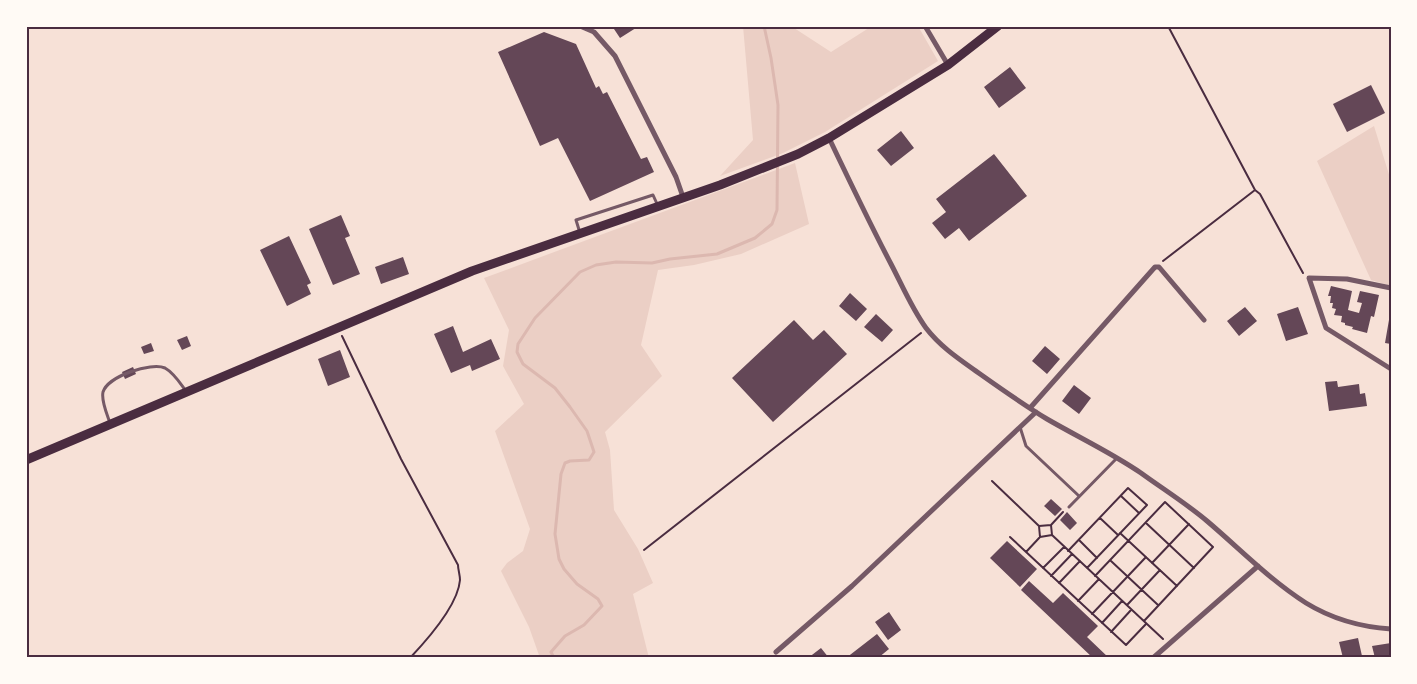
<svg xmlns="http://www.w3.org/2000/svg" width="1417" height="684" font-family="Ubuntu,sans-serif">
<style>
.green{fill:#ebcfc5}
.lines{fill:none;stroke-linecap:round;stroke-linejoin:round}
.stream{stroke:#dcb8b0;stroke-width:3}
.building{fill:#644757}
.path{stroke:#4a2c40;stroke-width:2}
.service{stroke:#755966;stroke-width:3}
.minor{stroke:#755966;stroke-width:5}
.secondary{stroke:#4a2c40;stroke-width:9}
.neatline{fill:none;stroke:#4a2c40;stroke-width:2}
</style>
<rect width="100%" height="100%" fill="#f7e1d7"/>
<path class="green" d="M 743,26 L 791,26 L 831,52 L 872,26 L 918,26 L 938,61 L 825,132 L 783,153 L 720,176 L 753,140 Z
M 1374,126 L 1391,181 L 1391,286 L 1371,280 L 1317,161 Z
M 795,163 L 809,224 L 741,254 L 694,265 L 658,270 L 641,345 L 662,376 L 605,432 L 610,450 L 614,510 L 638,549 L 653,583 L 633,594 L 649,658 L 540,658 L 529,627 L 501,571 L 507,563 L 523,551 L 530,529 L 495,431 L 524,404 L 503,366 L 509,330 L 484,278 Z"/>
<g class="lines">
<path class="stream" d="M 554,658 L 551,652 L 565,636 L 584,625 L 602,606 L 598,599 L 577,584 L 564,569 L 559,559 L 555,534 L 561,474 L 565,463 L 570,461 L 589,460 L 594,452 L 587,431 L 570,407 L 555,388 L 523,364 L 517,352 L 518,344 L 535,318 L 580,272 L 596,265 L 616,262 L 652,263 L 670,259 L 717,254 L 755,238 L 772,224 L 777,210 L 778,105 L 771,58 L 764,26"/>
</g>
<path class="building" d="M 612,26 L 639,26 L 620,38 Z
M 544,32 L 576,44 L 596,88 L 599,86 L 603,94 L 607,92 L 641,159 L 647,157 L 654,172 L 590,201 L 558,138 L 540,146 L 498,52 Z
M 1010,67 L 1026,88 L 999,108 L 984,87 Z
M 1371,85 L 1385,113 L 1347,132 L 1333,104 Z
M 901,131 L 914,148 L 891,166 L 877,150 Z
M 994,154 L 1027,196 L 969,241 L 959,228 L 945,239 L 932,223 L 946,212 L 936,199 Z
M 341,215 L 350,236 L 345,238 L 360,274 L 333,285 L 309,229 Z
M 289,236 L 311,283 L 307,285 L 311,294 L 287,306 L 260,250 Z
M 403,257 L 409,274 L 381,284 L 375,267 Z
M 1331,286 L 1352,291 L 1348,310 L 1359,313 L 1362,303 L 1357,302 L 1360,291 L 1379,295 L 1374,317 L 1371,316 L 1367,333 L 1352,329 L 1353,327 L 1345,325 L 1345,323 L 1341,322 L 1342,316 L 1334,315 L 1336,309 L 1332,308 L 1333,303 L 1330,303 L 1331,296 L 1328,296 Z
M 850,293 L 867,309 L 856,321 L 839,306 Z
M 1245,307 L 1257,321 L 1239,336 L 1227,321 Z
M 1298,307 L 1308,334 L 1286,341 L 1277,314 Z
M 876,314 L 893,330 L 882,342 L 864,327 Z
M 1390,314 L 1391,314 L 1391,344 L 1385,343 Z
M 794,320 L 813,340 L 824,330 L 847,354 L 773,422 L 732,378 Z
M 453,326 L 463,352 L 491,339 L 500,359 L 472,371 L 470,365 L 451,373 L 434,334 Z
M 187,336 L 191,346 L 182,350 L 177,340 Z
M 151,343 L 154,351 L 144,354 L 141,347 Z
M 1045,346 L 1060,359 L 1047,374 L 1032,361 Z
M 340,350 L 350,377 L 328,386 L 318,359 Z
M 133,367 L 136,374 L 125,379 L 122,372 Z
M 1337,381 L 1338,387 L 1359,384 L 1360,394 L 1365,393 L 1367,406 L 1329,411 L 1325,382 Z
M 1074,385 L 1091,398 L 1079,414 L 1062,401 Z
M 1051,499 L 1062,509 L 1055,516 L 1044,506 Z
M 1067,512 L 1077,523 L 1070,530 L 1060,520 Z
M 1007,541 L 1037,569 L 1020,587 L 990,558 Z
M 1029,581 L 1053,603 L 1063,593 L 1098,626 L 1087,637 L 1109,658 L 1093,658 L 1021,590 Z
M 889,612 L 901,630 L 888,640 L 875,622 Z
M 877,634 L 889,649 L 878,658 L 846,658 Z
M 1358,638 L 1362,656 L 1343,658 L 1339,642 Z
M 1391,643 L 1391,658 L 1375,658 L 1372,646 Z
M 821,648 L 829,658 L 808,658 Z"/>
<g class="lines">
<path class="path" d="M 1168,26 L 1255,190
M 1163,261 L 1255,190 L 1260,194 L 1303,273
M 342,336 L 401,459 L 458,565 C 458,569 460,575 460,580 C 458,605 427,640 410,658
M 992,481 L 1039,526
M 1121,496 L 1139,513
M 1100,518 L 1118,535
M 1146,523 L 1194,568
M 1051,525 L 1063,512
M 1120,533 L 1177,586
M 1052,535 L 1040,537 L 1039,526 L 1051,525 L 1052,535 L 1163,639
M 1010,537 L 1126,645 L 1146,624
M 1079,540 L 1097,558
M 644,550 L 921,333
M 1068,551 L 1128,488 L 1147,505 L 1087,568
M 1026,552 L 1040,537
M 1111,561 L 1158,605
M 1152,563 L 1189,524
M 1043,568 L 1064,547
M 1051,576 L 1072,554
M 1095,576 L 1165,502 L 1213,547 L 1144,621
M 1059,583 L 1080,561
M 1078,601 L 1099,579
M 1127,605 L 1160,570
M 1092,614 L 1146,557
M 1102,623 L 1122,601
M 1111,632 L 1131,610"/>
<path class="service" d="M 580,233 L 576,220 L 653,195 L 658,206
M 110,423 C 107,414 101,401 103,392 C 108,376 151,362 165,368 C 174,373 180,383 186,391
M 1020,427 L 1026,446 L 1079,496
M 1069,507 L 1117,458"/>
<path class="minor" d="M 580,26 L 594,32 L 615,56 L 676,177 L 683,197
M 925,26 L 948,65
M 829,138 C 849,180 869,222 891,264 C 902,285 912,309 926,328 C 939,345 956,357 973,369 C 997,386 1022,404 1047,419 C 1078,437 1112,453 1141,473 C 1163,489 1187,504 1207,521 C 1240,549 1270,580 1306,603 C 1332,619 1361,627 1391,629
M 1391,288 L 1347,279 L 1309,278 L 1326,328 L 1391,369
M 1030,408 L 1155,267 L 1159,267 L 1204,320
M 776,652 L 852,586 L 1036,412
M 1153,658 L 1258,566"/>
<path class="secondary" d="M 26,460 L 472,271 L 720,185 L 798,154 L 829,138 L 948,65 L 998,26"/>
</g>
<rect width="1417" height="684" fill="none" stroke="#fffaf5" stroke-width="55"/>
<rect x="28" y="28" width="1362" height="628" class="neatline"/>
</svg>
